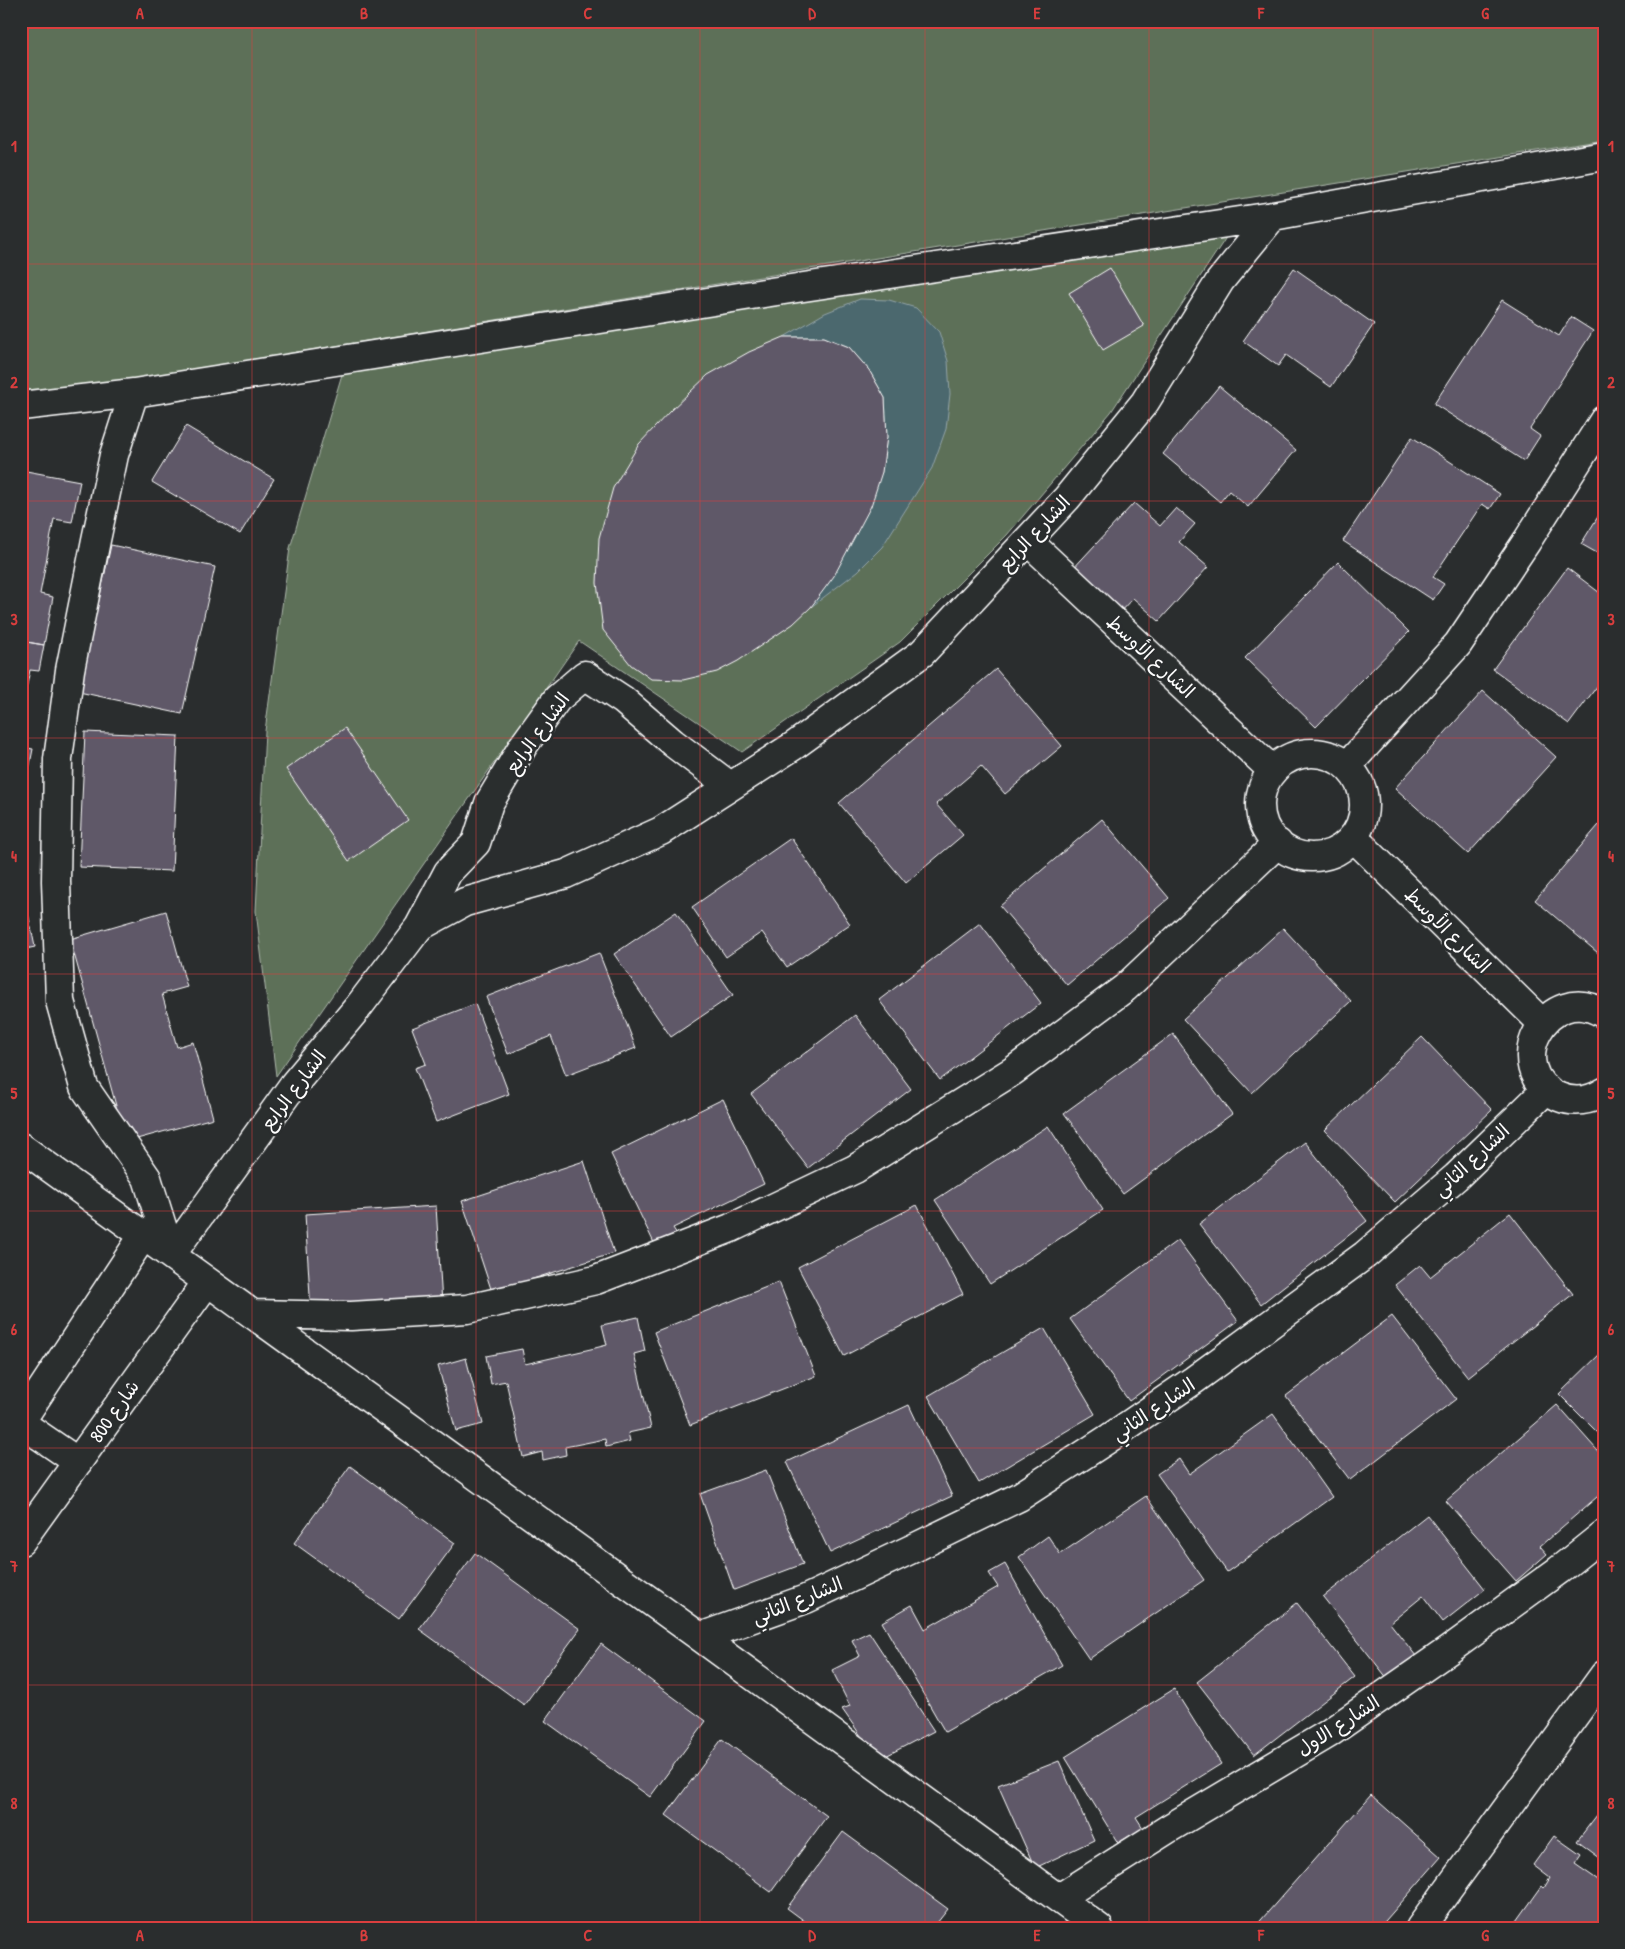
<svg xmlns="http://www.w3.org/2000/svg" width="1625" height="1949" font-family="'Patrick Hand','Playpen Sans Arabic',sans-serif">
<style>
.green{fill:#5d7059;stroke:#aeb8ac}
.water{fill:#4b686e;stroke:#93a4a8}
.building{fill:#5f5868;stroke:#fff}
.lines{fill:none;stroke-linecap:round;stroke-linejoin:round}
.street-casing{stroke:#fff;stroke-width:31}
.street{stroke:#2a2d2e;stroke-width:28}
.grid{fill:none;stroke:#da3e3e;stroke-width:1;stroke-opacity:0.55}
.labels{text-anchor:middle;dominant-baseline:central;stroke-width:5;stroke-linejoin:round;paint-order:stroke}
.street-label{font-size:19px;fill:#fff;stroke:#2a2d2e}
.neatline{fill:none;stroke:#da3e3e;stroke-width:2}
.grid-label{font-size:16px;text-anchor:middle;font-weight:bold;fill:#da3e3e}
</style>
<rect width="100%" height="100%" fill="#2a2d2e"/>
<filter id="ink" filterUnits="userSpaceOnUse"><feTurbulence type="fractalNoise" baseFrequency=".02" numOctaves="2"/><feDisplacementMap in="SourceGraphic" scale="10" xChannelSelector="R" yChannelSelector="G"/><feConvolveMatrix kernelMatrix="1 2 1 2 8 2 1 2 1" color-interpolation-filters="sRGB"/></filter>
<g filter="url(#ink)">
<path class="green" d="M 21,21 L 1604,21 L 1604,140 L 21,397 Z
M 1229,233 L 1111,412 L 1007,535 L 900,642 L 742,752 L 579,641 L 276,1076 L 256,911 L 265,731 L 290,548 L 343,371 Z"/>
<path class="water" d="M 860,299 L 889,300 L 916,308 L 939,332 L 948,361 L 950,394 L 946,429 L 932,468 L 882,547 L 858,571 L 811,607 L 882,472 L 887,437 L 885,398 L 869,370 L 849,347 L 824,337 L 784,337 L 825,313 Z"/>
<path class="building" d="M 1110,268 L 1144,326 L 1103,350 L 1069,293 Z
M 1294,268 L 1374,324 L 1331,387 L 1286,355 L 1278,366 L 1243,341 Z
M 1502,300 L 1559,336 L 1571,317 L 1593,331 L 1530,429 L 1540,436 L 1524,461 L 1434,404 Z
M 784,337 L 824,337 L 849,347 L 869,370 L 885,398 L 887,437 L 882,472 L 871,506 L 834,576 L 811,607 L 793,624 L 738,661 L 717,672 L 683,680 L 651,679 L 631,665 L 603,630 L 597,583 L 599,538 L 613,488 L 639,444 L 670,411 L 708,375 L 749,352 Z
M 1219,386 L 1296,450 L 1248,507 L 1229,491 L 1220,502 L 1163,454 Z
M 186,426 L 274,479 L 240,534 L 152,482 Z
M 1412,437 L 1500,494 L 1490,509 L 1482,504 L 1433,577 L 1444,584 L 1433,600 L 1343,541 Z
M 21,470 L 80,481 L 72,522 L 54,519 L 40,594 L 53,597 L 44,645 L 21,641 Z
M 1134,503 L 1160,526 L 1176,508 L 1195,524 L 1179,542 L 1208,567 L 1159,621 L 1133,598 L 1117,615 L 1070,572 Z
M 1604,507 L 1604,557 L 1581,544 Z
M 111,545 L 215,567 L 182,714 L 79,692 Z
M 1338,562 L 1409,632 L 1316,727 L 1245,658 Z
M 1567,568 L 1604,596 L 1604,677 L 1569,724 L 1493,669 Z
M 21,641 L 44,645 L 39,671 L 30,670 L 21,714 Z
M 996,669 L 1062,746 L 1005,794 L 981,766 L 936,804 L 963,835 L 906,883 L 839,803 Z
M 1483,691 L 1556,757 L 1468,854 L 1395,788 Z
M 345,728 L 408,820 L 349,861 L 286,769 Z
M 85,732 L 178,736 L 172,871 L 79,867 Z
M 21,747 L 33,749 L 24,795 L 21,794 Z
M 1102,819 L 1169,898 L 1067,985 L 1000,906 Z
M 1604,819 L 1604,958 L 1535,900 Z
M 791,838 L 850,924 L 787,967 L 762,932 L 726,957 L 692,907 Z
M 27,908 L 35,947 L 21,950 L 21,909 Z
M 166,911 L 187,987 L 162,994 L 177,1047 L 193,1042 L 213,1118 L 126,1142 L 70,939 Z
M 676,912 L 733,995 L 671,1037 L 614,954 Z
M 980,923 L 1041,1003 L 940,1080 L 879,1000 Z
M 1283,928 L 1351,1001 L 1252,1093 L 1183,1019 Z
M 599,953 L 636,1048 L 566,1075 L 551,1036 L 508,1054 L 486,997 Z
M 475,1004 L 509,1094 L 436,1122 L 415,1068 L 426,1064 L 412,1028 Z
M 855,1015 L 911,1089 L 808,1168 L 751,1094 Z
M 1173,1034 L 1232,1114 L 1123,1194 L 1064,1113 Z
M 1422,1037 L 1492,1110 L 1395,1202 L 1325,1130 Z
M 723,1099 L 764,1184 L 673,1228 L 677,1234 L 655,1245 L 611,1154 Z
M 1048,1126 L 1103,1210 L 990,1284 L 935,1200 Z
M 1305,1142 L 1367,1221 L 1261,1304 L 1199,1224 Z
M 584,1161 L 614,1253 L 492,1292 L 462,1201 Z
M 917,1205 L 963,1294 L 844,1356 L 798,1267 Z
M 436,1206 L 442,1304 L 311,1312 L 305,1214 Z
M 1510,1213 L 1573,1294 L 1468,1377 L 1395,1285 L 1420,1265 L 1430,1277 Z
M 1178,1240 L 1238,1321 L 1129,1401 L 1070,1319 Z
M 779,1282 L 816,1376 L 690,1425 L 654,1332 Z
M 1392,1316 L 1456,1399 L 1350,1480 L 1286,1396 Z
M 638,1317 L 645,1351 L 634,1354 L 651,1428 L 628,1433 L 630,1441 L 606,1447 L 605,1439 L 565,1447 L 566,1455 L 543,1460 L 542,1452 L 523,1457 L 506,1381 L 491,1384 L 486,1356 L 522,1349 L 525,1364 L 595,1348 L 607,1345 L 602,1325 Z
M 1044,1328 L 1095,1414 L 979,1483 L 928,1396 Z
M 1604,1350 L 1604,1439 L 1559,1394 Z
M 466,1358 L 483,1424 L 456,1431 L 438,1366 Z
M 909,1405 L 952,1496 L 830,1553 L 787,1462 Z
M 1557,1405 L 1604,1458 L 1604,1491 L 1540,1546 L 1547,1554 L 1516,1581 L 1446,1501 Z
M 1273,1414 L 1332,1497 L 1227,1572 L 1157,1474 L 1179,1459 L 1189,1474 Z
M 350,1466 L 455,1543 L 399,1619 L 294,1543 Z
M 766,1470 L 803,1564 L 734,1590 L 700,1494 Z
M 1146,1496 L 1204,1580 L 1089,1659 L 1019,1557 L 1048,1536 L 1060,1554 Z
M 1427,1515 L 1485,1589 L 1443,1622 L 1423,1596 L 1390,1623 L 1416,1656 L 1388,1679 L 1323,1597 Z
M 475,1553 L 580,1629 L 524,1705 L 419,1629 Z
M 1005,1564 L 1062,1665 L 945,1732 L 882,1622 L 912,1605 L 925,1629 L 998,1587 L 989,1573 Z
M 1297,1603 L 1355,1677 L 1254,1755 L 1197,1682 Z
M 869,1632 L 934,1731 L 878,1760 L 842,1709 L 850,1706 L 832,1670 L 860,1656 L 852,1640 Z
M 601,1644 L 706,1721 L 650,1797 L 545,1721 Z
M 1174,1689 L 1221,1764 L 1136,1817 L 1143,1828 L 1118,1843 L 1065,1757 Z
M 722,1739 L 827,1816 L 771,1892 L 666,1815 Z
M 1059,1761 L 1094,1840 L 1035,1868 L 998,1785 Z
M 1371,1795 L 1441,1857 L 1379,1928 L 1254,1928 Z
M 1604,1806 L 1604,1861 L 1577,1841 Z
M 843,1832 L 948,1909 L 933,1928 L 814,1928 L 787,1908 Z
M 1554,1836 L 1581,1855 L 1575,1864 L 1604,1884 L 1604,1928 L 1512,1928 L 1542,1886 L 1544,1888 L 1550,1878 L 1533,1865 Z"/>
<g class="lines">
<defs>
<path id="street" d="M 134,393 L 114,455 L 96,540 L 70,670 L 58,759 L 56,881 L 60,1001 L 84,1087 L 147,1178 L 171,1255
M 21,406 L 134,393 L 764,293 L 1273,216 L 1604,156
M 1028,541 L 1273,771
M1260 805a52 52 0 1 1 104 0a52 52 0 1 1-104 0Z
M 1347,766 L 1458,644 L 1527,541 L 1604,420
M 1353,837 L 1542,1023
M 419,927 L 448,872 L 476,843 L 489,803 L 523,746 L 557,699 L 585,675 L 623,700 L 673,743 L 730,786
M 1604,1014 C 1548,978 1498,1070 1559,1097 C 1574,1103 1590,1101 1604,1092
M 21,1147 L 700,1637 L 1099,1928
M 171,1255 L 294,1084 L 359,1006 L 419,927 L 465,902 L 566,874 L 661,831 L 795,745 L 922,653 L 1067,498 L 1145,402 L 1220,281 L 1273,216
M 253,1314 L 351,1316 L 467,1309 L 596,1280 L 731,1228 L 855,1169 L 1013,1071 L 1125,988 L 1278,843
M 21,1421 L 143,1236
M 21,1423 L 78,1462
M 21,1541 L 207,1282
M 700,1637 L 806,1599 L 916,1547 L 1019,1497 L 1108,1439 L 1194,1380 L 1365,1255 L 1456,1177 L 1547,1089
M 1059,1898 L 1168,1829 L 1328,1734 L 1449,1650 L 1559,1570 L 1604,1534
M 1420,1928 L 1604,1675"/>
</defs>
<use href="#street" class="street-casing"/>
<use href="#street" class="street"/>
</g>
</g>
<path class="grid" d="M 252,21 L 252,1928M 476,21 L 476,1928M 700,21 L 700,1928M 925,21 L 925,1928M 1149,21 L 1149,1928M 1373,21 L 1373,1928M 21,264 L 1604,264M 21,501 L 1604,501M 21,738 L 1604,738M 21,974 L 1604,974M 21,1211 L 1604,1211M 21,1448 L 1604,1448M 21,1685 L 1604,1685"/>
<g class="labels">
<g class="street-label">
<text transform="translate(1034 533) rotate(-47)">الشارع الرابع</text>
<text transform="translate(1151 656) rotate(43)">الشارع الأوسط</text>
<text transform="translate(537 733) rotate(-54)">الشارع الرابع</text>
<text transform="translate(1448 930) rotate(45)">الشارع الأوسط</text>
<text transform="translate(293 1090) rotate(-53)">الشارع الرابع</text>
<text transform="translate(1471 1160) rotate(-43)">الشارع الثاني</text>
<text transform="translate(1153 1409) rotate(-34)">الشارع الثاني</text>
<text transform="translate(114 1411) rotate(-55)">شارع 800</text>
<text transform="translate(797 1600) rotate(-22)">الشارع الثاني</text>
<text transform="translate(1338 1725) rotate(-33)">الشارع الاول</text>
</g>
</g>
<rect width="1625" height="1949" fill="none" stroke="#2a2d2e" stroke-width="55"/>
<rect x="28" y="28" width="1570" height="1894" class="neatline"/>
<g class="grid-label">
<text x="140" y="19">A</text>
<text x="364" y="19">B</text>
<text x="588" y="19">C</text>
<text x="812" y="19">D</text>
<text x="1037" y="19">E</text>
<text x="1261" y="19">F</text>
<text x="1485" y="19">G</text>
<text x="14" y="152">1</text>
<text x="1611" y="152">1</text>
<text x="14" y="388">2</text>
<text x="1611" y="388">2</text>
<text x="14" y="625">3</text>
<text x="1611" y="625">3</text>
<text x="14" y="862">4</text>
<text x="1611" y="862">4</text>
<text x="14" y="1099">5</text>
<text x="1611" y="1099">5</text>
<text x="14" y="1335">6</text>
<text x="1611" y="1335">6</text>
<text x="14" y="1572">7</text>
<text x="1611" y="1572">7</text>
<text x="14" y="1809">8</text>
<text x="1611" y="1809">8</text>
<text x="140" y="1941">A</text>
<text x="364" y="1941">B</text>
<text x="588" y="1941">C</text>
<text x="812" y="1941">D</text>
<text x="1037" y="1941">E</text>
<text x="1261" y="1941">F</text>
<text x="1485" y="1941">G</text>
</g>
</svg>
